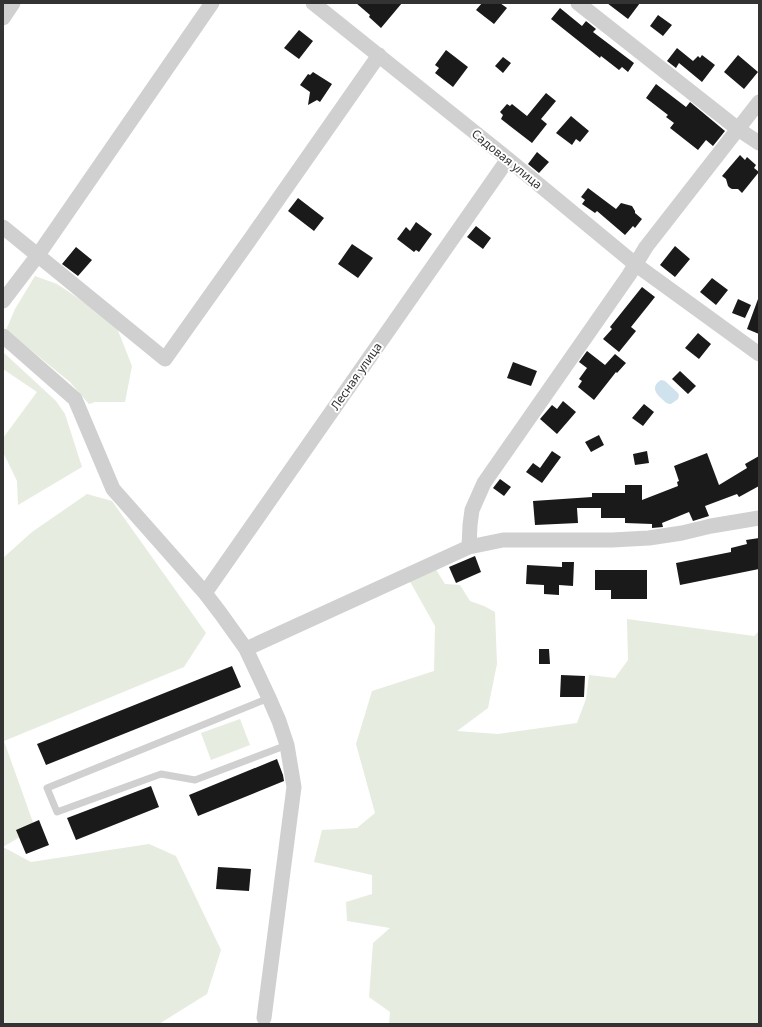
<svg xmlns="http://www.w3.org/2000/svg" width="762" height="1027" font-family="'Noto Sans',sans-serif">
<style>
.green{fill:#e6ecdf}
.water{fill:#cfe2ee}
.building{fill:#1a1a1a}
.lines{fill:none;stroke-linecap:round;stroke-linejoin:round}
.service{stroke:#d0d0d0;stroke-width:7}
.minor{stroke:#d0d0d0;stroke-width:15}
.labels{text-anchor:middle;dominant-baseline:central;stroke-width:4;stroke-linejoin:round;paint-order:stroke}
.street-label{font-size:12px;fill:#333;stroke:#fff}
</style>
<rect width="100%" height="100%" fill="#fff"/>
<path class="green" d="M 35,276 L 57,284 L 115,323 L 132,366 L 125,402 L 95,402 L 89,404 L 70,382 L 6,330 L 15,309 Z
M 3,352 L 56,401 L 65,414 L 82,467 L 18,505 L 17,481 L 3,452 L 3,438 L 37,392 L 3,369 Z
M 87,494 L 112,501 L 206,633 L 184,667 L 4,741 L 35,828 L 3,847 L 3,558 L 32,532 Z
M 435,568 L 445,584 L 460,585 L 470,601 L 484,606 L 495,612 L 497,664 L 488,708 L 457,731 L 498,734 L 577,723 L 586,699 L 589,675 L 615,678 L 628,660 L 627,619 L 754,636 L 759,631 L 759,1024 L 389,1024 L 390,1012 L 369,997 L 373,943 L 390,928 L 347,921 L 346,902 L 372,894 L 372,875 L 314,862 L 322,830 L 357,828 L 375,813 L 356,744 L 372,691 L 434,671 L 435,626 L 408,578 Z
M 240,719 L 250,745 L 211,760 L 201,733 Z
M 149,844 L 176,856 L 221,950 L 207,994 L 159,1024 L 3,1024 L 3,847 L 31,862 Z"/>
<path class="water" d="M 661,380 L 665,381 L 678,393 L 679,395 L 678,399 L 671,404 C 667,404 665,402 662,399 C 655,393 651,386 661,380 Z"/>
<path class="building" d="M 356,3 L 402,3 L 381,28 L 369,17 L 370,15 Z
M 482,3 L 500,3 L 507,8 L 494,24 L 476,10 Z
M 607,3 L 640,3 L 628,19 Z
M 560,8 L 582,26 L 586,21 L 596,29 L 593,32 L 634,63 L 628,72 L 622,67 L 619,70 L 601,56 L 600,58 L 551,19 Z
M 658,15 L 672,25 L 663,36 L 650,26 Z
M 299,30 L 313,41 L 299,59 L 284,48 Z
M 677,48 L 693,61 L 698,56 L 700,58 L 702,55 L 715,65 L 702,82 L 679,63 L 676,68 L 667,61 Z
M 446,50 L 468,67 L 453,87 L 435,73 L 439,68 L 435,65 Z
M 738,55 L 758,72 L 744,89 L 724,72 Z
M 503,57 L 511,63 L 503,73 L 495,66 Z
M 313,72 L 332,84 L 320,102 L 317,100 L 308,105 L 310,92 L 300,85 L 308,74 L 310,75 Z
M 656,84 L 686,107 L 690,102 L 725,131 L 713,146 L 706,140 L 698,150 L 670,128 L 674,123 L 666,117 L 668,115 L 646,98 Z
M 546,93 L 556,101 L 541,119 L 547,124 L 532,143 L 501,119 L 503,115 L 500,112 L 507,104 L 510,106 L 512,104 L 527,116 Z
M 571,116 L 589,131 L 580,142 L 576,139 L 572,145 L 556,133 Z
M 537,152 L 549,162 L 539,173 L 528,164 Z
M 740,155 L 745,160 L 747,157 L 756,165 L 754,168 L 759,172 L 742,193 L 738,189 L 732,189 L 730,188 L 728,186 L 726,179 L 722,176 Z
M 588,188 L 616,209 L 621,203 L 632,206 L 635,211 L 635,213 L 642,219 L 635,228 L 633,226 L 625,235 L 597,211 L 595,213 L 582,204 L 585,200 L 581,197 Z
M 298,198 L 324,218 L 314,231 L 288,211 Z
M 416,222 L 432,234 L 419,252 L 416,250 L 414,252 L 397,239 L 406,227 L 410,231 Z
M 476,226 L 491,238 L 483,249 L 467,237 Z
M 352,244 L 373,258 L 358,278 L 338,264 Z
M 675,246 L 690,259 L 675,277 L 660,265 Z
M 76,247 L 92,260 L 78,276 L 62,264 Z
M 712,278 L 728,290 L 716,305 L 700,292 Z
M 642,287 L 655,297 L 631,327 L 636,331 L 619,352 L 603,339 L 612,329 L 610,327 Z
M 738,299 L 751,305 L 745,318 L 732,313 Z
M 758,299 L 759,299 L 759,334 L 747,329 Z
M 698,333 L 711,344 L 699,359 L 685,348 Z
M 587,351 L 605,365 L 615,354 L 626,363 L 617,373 L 616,372 L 594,400 L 578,387 L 582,381 L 579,379 L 587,368 L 579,362 Z
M 513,362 L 537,371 L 531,386 L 507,378 Z
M 680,371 L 696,386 L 688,394 L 672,379 Z
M 563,401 L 576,412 L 557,434 L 540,419 L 552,405 L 557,409 Z
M 644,404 L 654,412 L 643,426 L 632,418 Z
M 599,435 L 604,445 L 591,452 L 585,442 Z
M 552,451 L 561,457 L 542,483 L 526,472 L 533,463 L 540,468 Z
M 647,451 L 649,463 L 635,465 L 633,454 Z
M 707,453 L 719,485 L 747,468 L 745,464 L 759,456 L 759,486 L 739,497 L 737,494 L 705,506 L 709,516 L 693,521 L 689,512 L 662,523 L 663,527 L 652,528 L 652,524 L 625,523 L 625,518 L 601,518 L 601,508 L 577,508 L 578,523 L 535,525 L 533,501 L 592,497 L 592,493 L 625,493 L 625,485 L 642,485 L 642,500 L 678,486 L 677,482 L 679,481 L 674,466 Z
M 500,479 L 511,487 L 504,496 L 493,488 Z
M 759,538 L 759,569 L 680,585 L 676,563 L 731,552 L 731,548 L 747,544 L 746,540 Z
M 475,556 L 481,572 L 456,583 L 449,567 Z
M 562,562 L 574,562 L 573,586 L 559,585 L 559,595 L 544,594 L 544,585 L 526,584 L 527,565 L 562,567 Z
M 595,570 L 647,570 L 647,599 L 611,599 L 611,590 L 595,590 Z
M 539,649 L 549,649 L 550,664 L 539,664 Z
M 232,666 L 241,687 L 46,765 L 37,744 Z
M 561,675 L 585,676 L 584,697 L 560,697 Z
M 277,759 L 283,775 L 284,781 L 198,816 L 189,795 Z
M 151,786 L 159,807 L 76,840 L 67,818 Z
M 39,820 L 49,845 L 26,854 L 16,830 Z
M 218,867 L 251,869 L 249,891 L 216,889 Z"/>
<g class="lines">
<path class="service" d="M 269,698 L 47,788 L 57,812 L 161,774 L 195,780 L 287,745"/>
<path class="minor" d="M 313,3 L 508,159 L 635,264 L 759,354
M 578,3 L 738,129 L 759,143
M 3,18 L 13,3
M 3,227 L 165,359 L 251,238 L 342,108 L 379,55
M 3,301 L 38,255 L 212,3
M 3,336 L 75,399 L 113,489 L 205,593 L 221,614 L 246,649 L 269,698 L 279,721 L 287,745 L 294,787 L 264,1018
M 469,547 L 470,525 L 472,510 L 484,483 L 629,275 L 646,247 L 759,102
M 205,593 L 508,159
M 246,649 L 469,547 L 503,540 L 612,540 L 649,538 L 682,533 L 711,526 L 759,518"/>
</g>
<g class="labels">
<g class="street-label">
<text transform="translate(507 159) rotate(39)">Садовая улица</text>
<text transform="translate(356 376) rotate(-55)">Лесная улица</text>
</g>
</g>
<rect width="762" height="1027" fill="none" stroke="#333333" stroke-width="8"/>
</svg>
